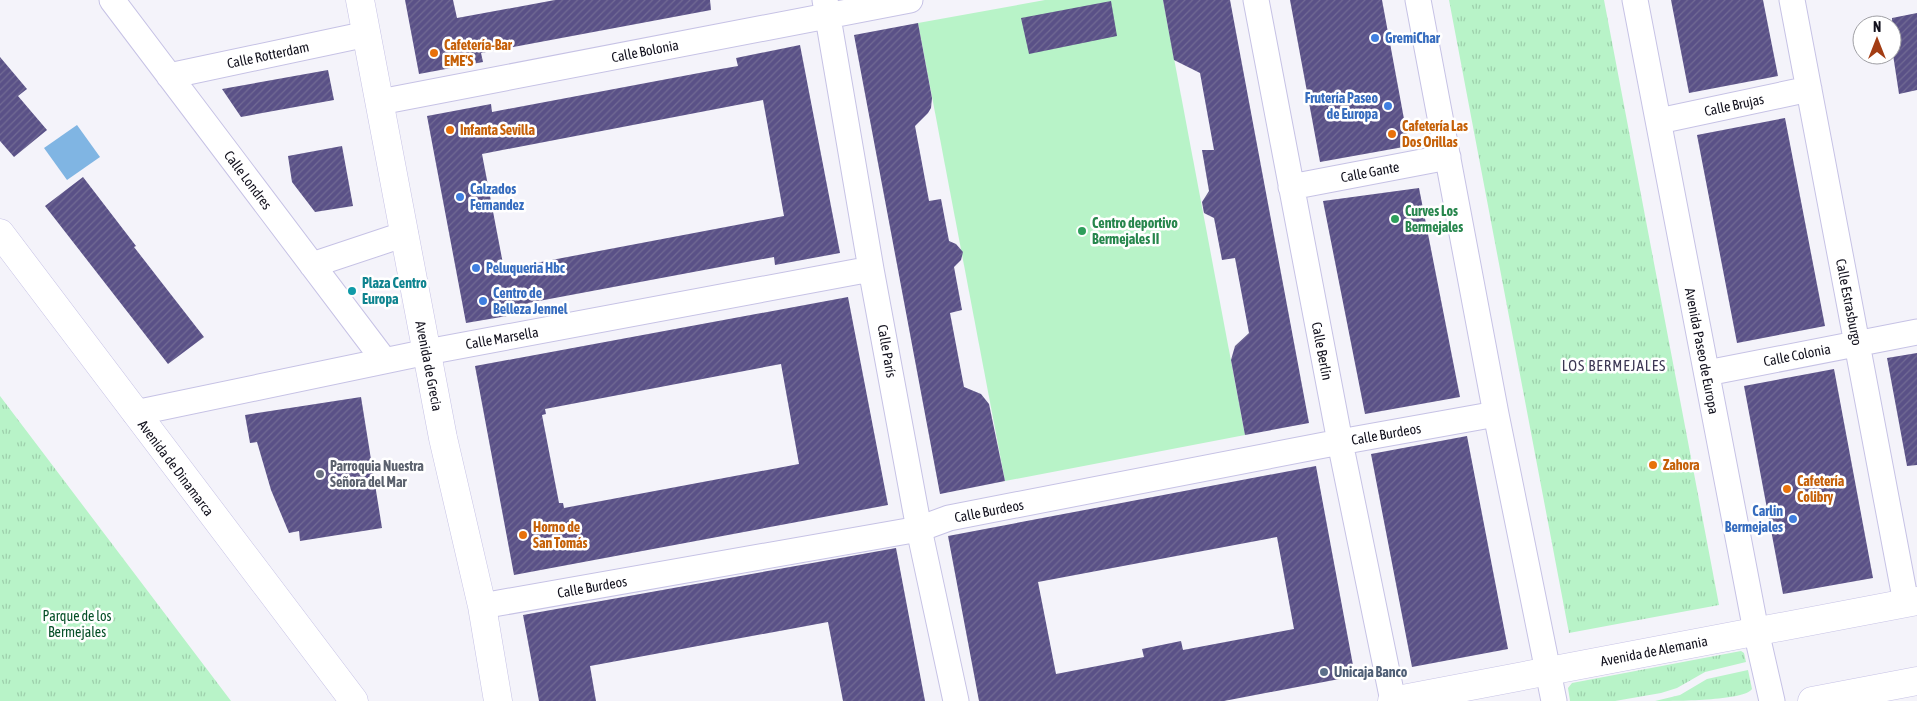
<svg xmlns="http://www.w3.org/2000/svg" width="1917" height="701" font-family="'Asap Condensed',sans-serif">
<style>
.park{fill:url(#park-tufts)}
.garden{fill:#b8f3c8}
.water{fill:#80b5e3}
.building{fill:url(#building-hatch);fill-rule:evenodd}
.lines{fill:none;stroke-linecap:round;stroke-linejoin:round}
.minor-casing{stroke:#c6c2e5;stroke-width:27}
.major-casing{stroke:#c6c2e5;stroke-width:29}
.minor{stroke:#fff;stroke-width:25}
.major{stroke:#fff;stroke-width:28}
.shop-dot{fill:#3f7fe0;stroke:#fff;stroke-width:2}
.food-dot{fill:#e8710a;stroke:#fff;stroke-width:2}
.leisure-dot{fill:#2e9e5b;stroke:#fff;stroke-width:2}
.culture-dot{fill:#0f9aa8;stroke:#fff;stroke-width:2}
.worship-dot{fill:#6b7280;stroke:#fff;stroke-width:2}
.service-dot{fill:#5c6f8a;stroke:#fff;stroke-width:2}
.labels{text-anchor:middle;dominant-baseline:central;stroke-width:5;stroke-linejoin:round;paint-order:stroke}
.shop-label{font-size:14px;font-weight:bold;fill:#366cbe;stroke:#fff;text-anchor:start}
.food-label{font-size:14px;font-weight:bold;fill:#c56008;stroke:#fff;text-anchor:start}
.street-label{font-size:14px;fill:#12111d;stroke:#fff}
.leisure-label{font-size:14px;font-weight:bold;fill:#27864d;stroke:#fff;text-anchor:start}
.culture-label{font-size:14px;font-weight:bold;fill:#0d838f;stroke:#fff;text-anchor:start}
.worship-label{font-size:14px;font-weight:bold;fill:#5b616d;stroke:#fff;text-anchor:start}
.park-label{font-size:14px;fill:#064f28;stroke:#fff}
.service-label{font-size:14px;font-weight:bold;fill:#4e5e75;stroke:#fff;text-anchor:start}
.neighbourhood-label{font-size:15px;letter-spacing:1px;fill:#3b3653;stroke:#fff}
</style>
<defs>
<pattern id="park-tufts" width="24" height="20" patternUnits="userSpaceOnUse" patternTransform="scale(1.25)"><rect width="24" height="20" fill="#b8f3c8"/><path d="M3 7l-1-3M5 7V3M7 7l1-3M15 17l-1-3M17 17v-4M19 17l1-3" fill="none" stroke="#9dcfab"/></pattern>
<pattern id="building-hatch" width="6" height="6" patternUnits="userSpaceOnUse" patternTransform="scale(1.25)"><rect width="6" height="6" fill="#5a5187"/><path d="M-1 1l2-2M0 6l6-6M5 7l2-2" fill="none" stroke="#726b94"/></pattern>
</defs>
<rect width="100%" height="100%" fill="#f4f3fa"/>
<path class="park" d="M 1449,0 L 1604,0 L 1719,605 L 1569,633 Z
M 0,396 L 231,701 L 0,701 Z
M 1741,651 L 1744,653 L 1746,662 L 1705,672 L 1677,688 L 1661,693 L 1615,701 L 1570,701 L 1568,688 L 1572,683 Z
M 1748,670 L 1752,689 C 1745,701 1672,701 1655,701 L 1680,695 L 1707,679 Z"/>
<path class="garden" d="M 1045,0 L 1163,0 L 1245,435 L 1005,481 L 918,23 Z"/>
<path class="water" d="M 77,125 L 100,157 L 67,180 L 44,148 Z"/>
<path class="building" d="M 405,0 L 453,0 L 457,18 L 555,0 L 710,0 L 711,10 L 481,53 L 483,62 L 419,74 Z
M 1163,0 L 1230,0 L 1309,423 L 1245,435 L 1231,360 L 1235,346 L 1249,333 L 1235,258 L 1222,260 L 1214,218 L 1204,213 L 1202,202 L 1209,191 L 1202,150 L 1214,150 L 1200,73 L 1174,60 Z
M 1290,0 L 1382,0 L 1409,146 L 1320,162 Z
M 1671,0 L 1763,0 L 1778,76 L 1689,93 Z
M 1111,1 L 1117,36 L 1029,54 L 1021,18 Z
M 1917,13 L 1917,90 L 1899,94 L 1892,48 L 1892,18 Z
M 918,23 L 932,98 L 931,108 L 928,113 L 915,126 L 929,201 L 941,199 L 949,241 L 956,244 L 963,252 L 961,260 L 954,267 L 962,310 L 950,313 L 964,387 L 981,394 L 989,404 L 1005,481 L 940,494 L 854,35 Z
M 800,45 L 840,253 L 775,265 L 774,257 L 528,303 L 531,312 L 466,323 L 427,116 L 491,104 L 492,112 L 715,70 L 738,66 L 736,58 ZM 763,100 L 784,216 L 504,269 L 482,154 Z
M 0,57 L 27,89 L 18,96 L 47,130 L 14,157 L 0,141 Z
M 328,70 L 334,100 L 241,117 L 222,89 Z
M 1785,118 L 1825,326 L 1737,343 L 1697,135 Z
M 342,146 L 353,206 L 315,212 L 292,182 L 288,156 Z
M 83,177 L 136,246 L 134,247 L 204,337 L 168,364 L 45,206 Z
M 1419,188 L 1460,397 L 1365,414 L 1323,201 Z
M 848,297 L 888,505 L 514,575 L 475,366 ZM 781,364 L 799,464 L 564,508 L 563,503 L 559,503 L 542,415 L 546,414 L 545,409 Z
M 1917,353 L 1917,465 L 1907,466 L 1887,358 Z
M 1834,369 L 1873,578 L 1783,594 L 1744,386 Z
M 361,397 L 382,528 L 300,541 L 299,531 L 289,533 L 271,490 L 257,442 L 250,443 L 245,415 Z
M 1467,436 L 1508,649 L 1412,667 L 1371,454 Z
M 1316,466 L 1355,676 L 1224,701 L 979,701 L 948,536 ZM 1277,537 L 1294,629 L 1183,650 L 1181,641 L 1142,649 L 1144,657 L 1056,674 L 1038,582 Z
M 896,548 L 925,701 L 843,701 L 828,622 L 590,666 L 596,701 L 539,701 L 523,615 Z"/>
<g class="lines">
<defs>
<path id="minor" d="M 112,0 L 384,360
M 825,0 L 871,269 L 919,529 L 956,701
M 1256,0 L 1340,442 L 1393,701
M 1418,0 L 1496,414 L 1554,701
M 1635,0 L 1756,631 L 1772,701
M 1792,0 L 1906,603
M 169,76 L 367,34
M 380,102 L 910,0
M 1659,121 L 1809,89
M 1291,187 L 1448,157
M 312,265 L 405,234
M 1707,373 L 1917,332
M 135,413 L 427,352 L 871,269
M 482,606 L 919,529 L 949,518 L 1340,442 L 1496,414"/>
<path id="major" d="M 360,0 L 443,438 L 482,606 L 498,701
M 0,233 L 354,701
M 1392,701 L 1917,601
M 1812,701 L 1917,681"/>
</defs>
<use href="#minor" class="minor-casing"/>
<use href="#major" class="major-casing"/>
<use href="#minor" class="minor"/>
<use href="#major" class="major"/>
</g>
<g class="shop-dot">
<circle cx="1375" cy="38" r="5"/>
<circle cx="1388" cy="106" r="5"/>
<circle cx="460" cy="197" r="5"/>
<circle cx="476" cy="268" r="5"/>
<circle cx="483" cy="301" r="5"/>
<circle cx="1793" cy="519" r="5"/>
</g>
<g class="food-dot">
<circle cx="434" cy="53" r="5"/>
<circle cx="450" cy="130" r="5"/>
<circle cx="1392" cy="134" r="5"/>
<circle cx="1653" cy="465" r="5"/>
<circle cx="1787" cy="489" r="5"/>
<circle cx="523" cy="535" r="5"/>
</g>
<g class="leisure-dot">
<circle cx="1395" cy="219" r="5"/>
<circle cx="1082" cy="231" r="5"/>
</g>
<circle class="culture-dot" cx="352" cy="291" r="5"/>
<circle class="worship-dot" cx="320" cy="474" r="5"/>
<circle class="service-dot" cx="1324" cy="672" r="5"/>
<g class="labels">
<g class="shop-label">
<text x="1385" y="38">GremiChar</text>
<text x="1378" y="98" text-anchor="end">Frutería Paseo<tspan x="1378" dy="16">de Europa</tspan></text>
<text x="470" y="189">Calzados<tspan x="470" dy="16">Fernandez</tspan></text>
<text x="486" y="268">Peluqueria Hbc</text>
<text x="493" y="293">Centro de<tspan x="493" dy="16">Belleza Jennel</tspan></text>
<text x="1783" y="511" text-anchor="end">Carlin<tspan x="1783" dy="16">Bermejales</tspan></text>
</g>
<g class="food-label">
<text x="444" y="45">Cafetería-Bar<tspan x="444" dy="16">EME'S</tspan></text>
<text x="1402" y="126">Cafetería Las<tspan x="1402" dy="16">Dos Orillas</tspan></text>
<text x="460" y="130">Infanta Sevilla</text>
<text x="1663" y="465">Zahora</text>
<text x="1797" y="481">Cafetería<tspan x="1797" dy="16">Colibry</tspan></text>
<text x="533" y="527">Horno de<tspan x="533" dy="16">San Tomás</tspan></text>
</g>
<g class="street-label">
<text transform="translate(645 51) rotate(-11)">Calle Bolonia</text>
<text transform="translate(268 55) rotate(-12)">Calle Rotterdam</text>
<text transform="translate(1734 105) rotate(-12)">Calle Brujas</text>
<text transform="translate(1370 172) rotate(-11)">Calle Gante</text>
<text transform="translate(248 180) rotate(53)">Calle Londres</text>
<text transform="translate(1849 302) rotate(79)">Calle Estrasburgo</text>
<text transform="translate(502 338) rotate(-10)">Calle Marsella</text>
<text transform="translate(887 351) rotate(80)">Calle París</text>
<text transform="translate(1322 351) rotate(79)">Calle Berlín</text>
<text transform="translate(1702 351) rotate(79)">Avenida Paseo de Europa</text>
<text transform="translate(1797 355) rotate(-11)">Calle Colonia</text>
<text transform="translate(429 366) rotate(79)">Avenida de Grecia</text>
<text transform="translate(1386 434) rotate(-10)">Calle Burdeos</text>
<text transform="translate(176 468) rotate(53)">Avenida de Dinamarca</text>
<text transform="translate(989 511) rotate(-11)">Calle Burdeos</text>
<text transform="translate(592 587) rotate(-10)">Calle Burdeos</text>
<text transform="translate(1654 651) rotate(-11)">Avenida de Alemania</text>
</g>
<g class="leisure-label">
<text x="1405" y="211">Curves Los<tspan x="1405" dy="16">Bermejales</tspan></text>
<text x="1092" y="223">Centro deportivo<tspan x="1092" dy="16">Bermejales II</tspan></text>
</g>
<g class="culture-label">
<text x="362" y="283">Plaza Centro<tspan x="362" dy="16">Europa</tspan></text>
</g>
<g class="worship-label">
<text x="330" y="466">Parroquia Nuestra<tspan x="330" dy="16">Señora del Mar</tspan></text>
</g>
<g class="park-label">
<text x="77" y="616">Parque de los<tspan x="77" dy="16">Bermejales</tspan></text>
</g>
<g class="service-label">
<text x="1334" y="672">Unicaja Banco</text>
</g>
<g class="neighbourhood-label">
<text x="1614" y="365">LOS BERMEJALES</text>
</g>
</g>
<g transform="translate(1877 40)"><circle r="24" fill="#ffffff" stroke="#a0a0a5"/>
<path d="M0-4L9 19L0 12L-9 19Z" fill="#a33d14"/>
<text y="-8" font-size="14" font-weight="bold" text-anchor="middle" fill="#12111d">N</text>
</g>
</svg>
